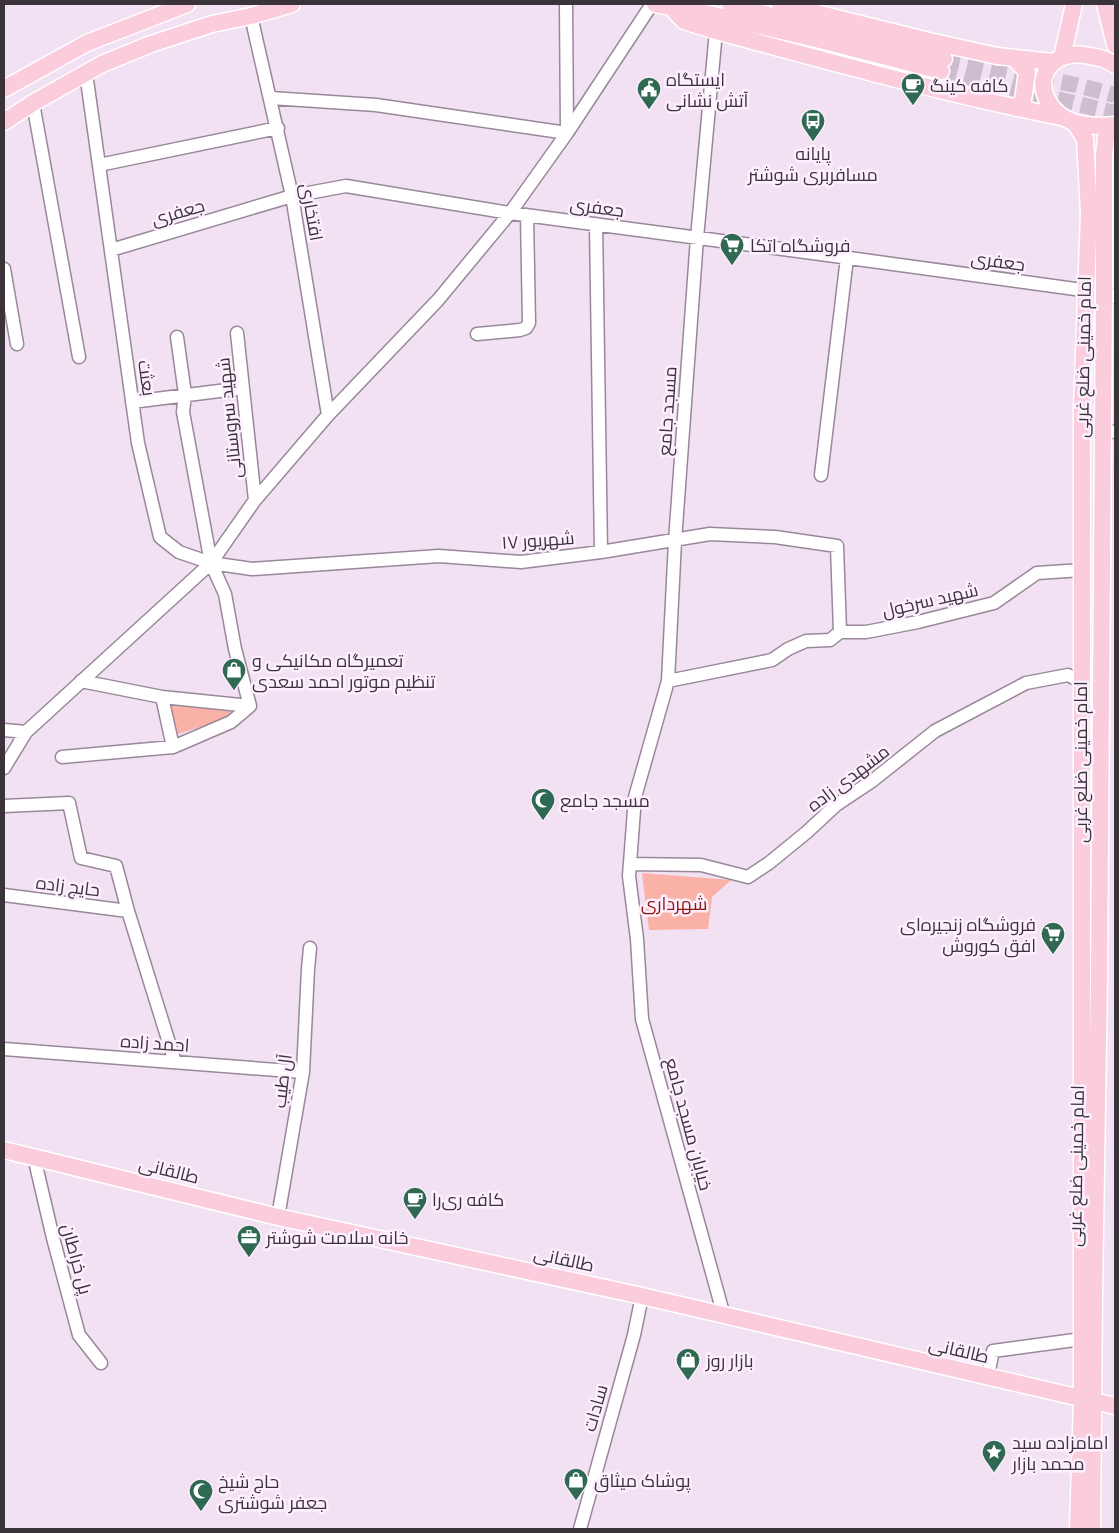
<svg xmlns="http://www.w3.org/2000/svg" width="1119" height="1533" font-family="'Titillium Web',Cairo,sans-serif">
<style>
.green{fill:#fab2a6}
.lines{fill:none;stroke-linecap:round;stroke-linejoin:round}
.major-tunnel{stroke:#cdbdce;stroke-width:16;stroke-dasharray:16 8;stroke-linecap:butt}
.minor-casing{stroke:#988899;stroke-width:15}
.major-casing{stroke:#fff;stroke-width:19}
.minor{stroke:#fff;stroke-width:12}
.major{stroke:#fbccdc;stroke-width:16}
.labels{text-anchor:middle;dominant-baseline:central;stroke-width:5;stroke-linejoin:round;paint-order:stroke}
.poi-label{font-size:18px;fill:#3a333a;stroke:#fdeffe;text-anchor:start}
.street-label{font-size:18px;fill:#3a333a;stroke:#fdeffe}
.park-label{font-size:18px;fill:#90130d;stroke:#fdeffe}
</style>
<rect width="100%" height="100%" fill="#f2e0f3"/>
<path class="green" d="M 170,706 L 229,708 L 230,714 L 222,720 L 175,735 Z
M 642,873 L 731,880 L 712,897 L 708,929 L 649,930 Z"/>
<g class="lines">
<path class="major-tunnel" d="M 944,59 L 1076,85 L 1115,95
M 941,71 L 1115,113"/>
<defs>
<path id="minor" d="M 251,16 L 292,196 L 328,415
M 716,31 L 697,238 L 675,541 L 668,681 L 635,797 L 629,876 L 637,939 L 642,1019 L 724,1316
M 86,73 L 138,443 L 160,537 L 179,552 L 211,563 L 252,569 L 439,556 L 521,562 L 601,552 L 710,534 L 775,537 L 837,546 L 840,632 L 866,632 L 918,622 L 994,603 L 1037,573 L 1082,570
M 271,98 L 376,105 L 567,133 L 566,4
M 33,103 L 79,357
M 99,165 L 278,128
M 596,224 L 601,552
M 111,250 L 292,196 L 346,186 L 510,213 L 820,254 L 1104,293 L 1115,297
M 4,269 L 17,344
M 237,333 L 255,500
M 477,334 L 520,330 L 526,328 L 529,323 L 527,215
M 177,337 L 185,394 L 183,412 L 211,563 L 225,594 L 235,649 L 250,706
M 132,402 L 243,388
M 1102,431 L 1115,432
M 821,475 L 847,258
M 81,681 L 162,697
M 668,681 L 772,660 L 788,649 L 806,641 L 830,640 L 840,632
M 4,730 L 26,732
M 62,757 L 173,747 L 162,697 L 250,706 L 231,722 L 173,747
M 4,768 L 26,732 L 211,563 L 255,500 L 328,415 L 438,300 L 510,213 L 567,133 L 652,4
M 4,806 L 69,803 L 81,858 L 116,866 L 128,911 L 175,1062
M 630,864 L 701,865 L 748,877 L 769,863 L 807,832 L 836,805 L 872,781 L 935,731 L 1026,683 L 1068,675 L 1082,682 L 1100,682
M 4,895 L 128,911
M 4,1049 L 303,1072
M 34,1157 L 53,1238 L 79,1335 L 101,1363
M 278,1217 L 303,1072 L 308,969 L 310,948
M 989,1370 L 993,1351 L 1082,1339
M 580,1529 L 634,1335 L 642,1296"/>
<path id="major" d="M 655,4 L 701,12 L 824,41 L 941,71
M 730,4 L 772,16 L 944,59
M 780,4 L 929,41 L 997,56 L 1052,62
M 1105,4 L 1115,45
M 672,8 L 684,21 L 716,31 C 831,62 945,94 1061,117
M 1062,57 L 1074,4
M 1014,58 L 1027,72 L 1023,100 L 1017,108
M 1115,65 C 1107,59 1100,58 1090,56 C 1036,45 1027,104 1073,122 C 1086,127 1102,126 1115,125
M 4,89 L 87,43 L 187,4
M 4,122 L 33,103 L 102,64 L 151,44 L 212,24 L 251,16 L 292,4
M 1075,123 L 1085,139 L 1089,212 L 1082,409 L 1082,1399 L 1078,1529
M 4,1150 L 278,1217 L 642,1296 L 1115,1406
M 1092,1529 L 1094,1295 L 1099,978 L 1104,293 L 1104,156 L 1106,137 L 1115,126"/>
</defs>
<use href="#minor" class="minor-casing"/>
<use href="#major" class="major-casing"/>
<use href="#minor" class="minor"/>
<use href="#major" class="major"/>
</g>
<defs>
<symbol id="cafe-pin" viewBox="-11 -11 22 30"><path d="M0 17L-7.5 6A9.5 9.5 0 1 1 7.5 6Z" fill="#2f6952" stroke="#fdeffe"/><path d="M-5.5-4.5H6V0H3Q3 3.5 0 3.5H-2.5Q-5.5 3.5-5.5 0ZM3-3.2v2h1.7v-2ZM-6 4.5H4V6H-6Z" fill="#fff"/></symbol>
<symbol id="civic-pin" viewBox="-11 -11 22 30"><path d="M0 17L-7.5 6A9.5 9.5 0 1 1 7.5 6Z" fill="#2f6952" stroke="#fdeffe"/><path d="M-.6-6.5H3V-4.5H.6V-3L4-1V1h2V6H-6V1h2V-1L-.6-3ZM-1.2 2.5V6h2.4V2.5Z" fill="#fff"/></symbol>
<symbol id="bus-pin" viewBox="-11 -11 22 30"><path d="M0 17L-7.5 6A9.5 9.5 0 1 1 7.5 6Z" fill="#2f6952" stroke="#fdeffe"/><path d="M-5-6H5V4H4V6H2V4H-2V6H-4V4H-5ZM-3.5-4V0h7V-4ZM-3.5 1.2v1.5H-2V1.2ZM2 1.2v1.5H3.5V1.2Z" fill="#fff"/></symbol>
<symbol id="supermarket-pin" viewBox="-11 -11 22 30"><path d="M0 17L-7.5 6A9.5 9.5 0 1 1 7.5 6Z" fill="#2f6952" stroke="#fdeffe"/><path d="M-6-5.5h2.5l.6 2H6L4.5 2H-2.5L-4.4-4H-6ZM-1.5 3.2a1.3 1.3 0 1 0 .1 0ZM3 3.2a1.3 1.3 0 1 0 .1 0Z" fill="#fff"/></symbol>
<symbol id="shop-pin" viewBox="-11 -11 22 30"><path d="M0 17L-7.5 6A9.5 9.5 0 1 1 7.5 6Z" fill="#2f6952" stroke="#fdeffe"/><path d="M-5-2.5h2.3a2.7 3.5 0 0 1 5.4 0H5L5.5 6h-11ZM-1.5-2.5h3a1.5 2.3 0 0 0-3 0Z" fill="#fff"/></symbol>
<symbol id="mosque-pin" viewBox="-11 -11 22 30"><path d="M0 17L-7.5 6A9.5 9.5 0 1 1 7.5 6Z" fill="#2f6952" stroke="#fdeffe"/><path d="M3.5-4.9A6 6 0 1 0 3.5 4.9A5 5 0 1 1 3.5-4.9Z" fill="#fff"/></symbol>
<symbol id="office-pin" viewBox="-11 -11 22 30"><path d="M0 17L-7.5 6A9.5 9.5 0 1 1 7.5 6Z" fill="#2f6952" stroke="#fdeffe"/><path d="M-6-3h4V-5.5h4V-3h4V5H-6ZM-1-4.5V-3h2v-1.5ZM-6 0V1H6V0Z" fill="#fff"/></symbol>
<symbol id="sight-pin" viewBox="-11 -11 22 30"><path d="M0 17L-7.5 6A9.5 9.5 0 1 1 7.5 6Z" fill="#2f6952" stroke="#fdeffe"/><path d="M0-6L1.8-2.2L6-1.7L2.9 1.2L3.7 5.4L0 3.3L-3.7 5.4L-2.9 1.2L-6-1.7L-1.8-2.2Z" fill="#fff"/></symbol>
</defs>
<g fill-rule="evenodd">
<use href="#cafe-pin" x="899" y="71" width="28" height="38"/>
<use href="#civic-pin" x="635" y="75" width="28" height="38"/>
<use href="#bus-pin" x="799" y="107" width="28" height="38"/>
<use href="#supermarket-pin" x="718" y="231" width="28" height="38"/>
<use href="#shop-pin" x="220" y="656" width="28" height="38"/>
<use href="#mosque-pin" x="529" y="786" width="28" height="38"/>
<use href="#supermarket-pin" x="1039" y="920" width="28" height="38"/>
<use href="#cafe-pin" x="401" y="1185" width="28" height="38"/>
<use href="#office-pin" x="235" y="1223" width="28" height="38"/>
<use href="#shop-pin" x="674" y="1346" width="28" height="38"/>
<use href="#sight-pin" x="980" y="1438" width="28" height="38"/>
<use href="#shop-pin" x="562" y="1466" width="28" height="38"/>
<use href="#mosque-pin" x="187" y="1477" width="28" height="38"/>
</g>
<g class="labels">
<g class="poi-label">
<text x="666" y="79">ایستگاه<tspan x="666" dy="21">آتش نشانی</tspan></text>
<text x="930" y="85">کافه کینگ</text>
<text x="813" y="153" text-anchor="middle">پایانه<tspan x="813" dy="21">مسافربری شوشتر</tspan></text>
<text x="750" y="245">فروشگاه اتکا</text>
<text x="252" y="660">تعمیرگاه مکانیکی و<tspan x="252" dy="21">تنظیم موتور احمد سعدی</tspan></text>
<text x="560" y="800">مسجد جامع</text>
<text x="1036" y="924" text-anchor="end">فروشگاه زنجیره‌ای<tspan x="1036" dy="21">افق کوروش</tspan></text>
<text x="432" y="1199">کافه‌ ری‌را</text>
<text x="266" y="1237">خانه سلامت شوشتر</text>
<text x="706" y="1360">بازار روز</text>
<text x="1012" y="1442">امامزاده سید<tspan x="1012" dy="21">محمد بازار</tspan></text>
<text x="594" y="1480">پوشاک میثاق</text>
<text x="218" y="1481">حاج شیخ<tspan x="218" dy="21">جعفر شوشتری</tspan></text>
</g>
<g class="street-label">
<text transform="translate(597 207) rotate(8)">جعفری</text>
<text transform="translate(178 212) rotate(-16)">جعفری</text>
<text transform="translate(312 212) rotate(80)">افتخاری</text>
<text transform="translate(998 261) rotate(8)">جعفری</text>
<text transform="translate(1083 357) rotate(-89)">امام خمینی ضلع غربی</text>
<text transform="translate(147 378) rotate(82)">بعثت</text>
<text transform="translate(667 411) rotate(-86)">مسجد جامع</text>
<text transform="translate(229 418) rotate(-96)">شهید سروستانی</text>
<text transform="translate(538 540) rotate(-4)">۱۷ شهریور</text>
<text transform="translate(930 600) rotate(-13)">شهید سرخول</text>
<text transform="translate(1080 762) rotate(-90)">امام خمینی ضلع غربی</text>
<text transform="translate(848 778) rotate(-37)">مشهدی زاده</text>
<text transform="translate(68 886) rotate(7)">حایج زاده</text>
<text transform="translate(155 1043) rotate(4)">احمد زاده</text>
<text transform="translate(282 1081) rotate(-83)">آل طیب</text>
<text transform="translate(689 1124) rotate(75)">خیابان مسجد جامع</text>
<text transform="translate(1076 1166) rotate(-89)">امام خمینی ضلع غربی</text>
<text transform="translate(169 1170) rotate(14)">طالقانی</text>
<text transform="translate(77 1259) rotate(75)">پل خراطان</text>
<text transform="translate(564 1259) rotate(12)">طالقانی</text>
<text transform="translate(959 1350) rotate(13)">طالقانی</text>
<text transform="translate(595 1408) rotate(-74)">سادات</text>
</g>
<g class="park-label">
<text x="674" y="903">شهرداری</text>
</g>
</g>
<rect width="1119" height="1533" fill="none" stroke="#3a333a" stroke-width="10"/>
</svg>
